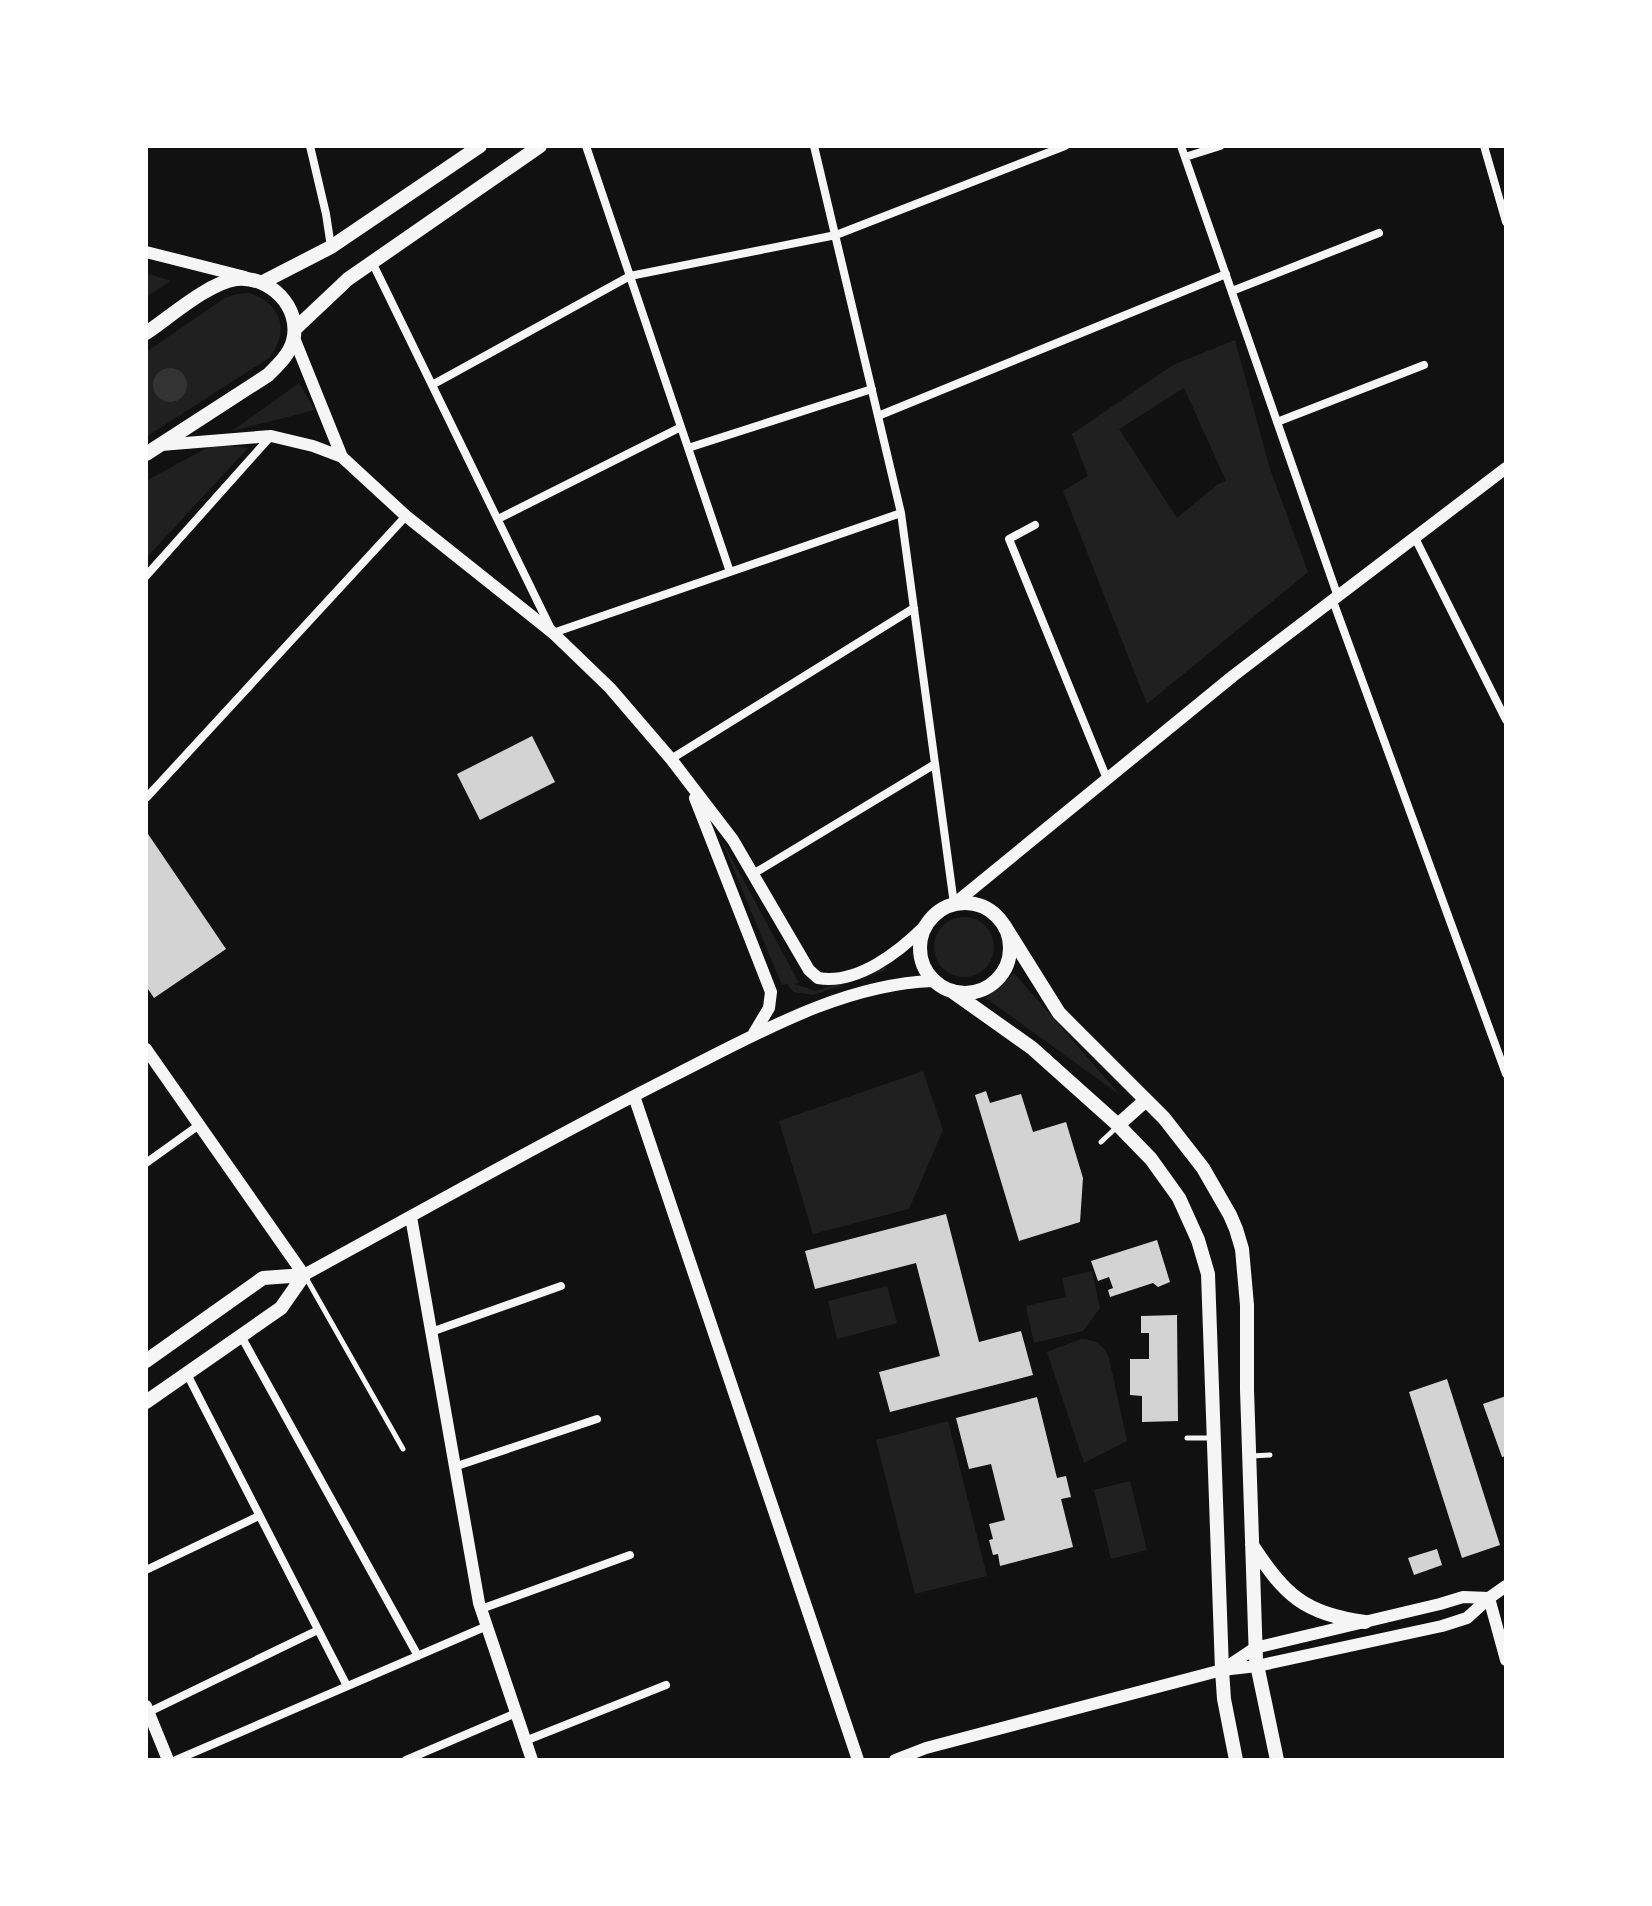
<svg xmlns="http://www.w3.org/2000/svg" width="1652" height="1906" font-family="Karla,sans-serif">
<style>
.green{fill:#202020;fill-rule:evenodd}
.water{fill:#333}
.building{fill:#d3d3d3}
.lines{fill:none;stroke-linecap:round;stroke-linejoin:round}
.service{stroke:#f5f5f5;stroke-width:5}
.minor{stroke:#f5f5f5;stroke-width:8}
.tertiary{stroke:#f5f5f5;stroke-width:12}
.secondary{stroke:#f5f5f5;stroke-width:14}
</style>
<rect width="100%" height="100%" fill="#111"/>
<path class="green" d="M 146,273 L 171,281 L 146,297 Z
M 249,293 C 282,304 290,331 269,358 L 146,437 L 146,352 L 225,298 L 237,294 Z
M 1235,340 L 1270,469 L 1308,572 L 1147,704 L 1063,491 L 1088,476 L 1072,434 L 1173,365 ZM 1184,388 L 1226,481 L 1218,484 L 1177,518 L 1119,429 Z
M 299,383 L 315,410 L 232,431 Z
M 214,444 L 248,448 L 146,558 L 146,481 Z
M 720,837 L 799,983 L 794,984 L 816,991 L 885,966 L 886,970 L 813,995 L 794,992 L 788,986 L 789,984 L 782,985 Z
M934 947a30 30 0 1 1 60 0a30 30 0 1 1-60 0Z
M 1014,973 L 1120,1095 L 986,998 Z
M 923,1071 L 943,1130 L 909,1209 L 813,1234 L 779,1121 Z
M 1092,1271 L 1100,1308 L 1083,1331 L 1034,1343 L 1026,1306 L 1066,1297 L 1062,1278 Z
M 887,1286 L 897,1323 L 837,1339 L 828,1301 Z
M 1081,1339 C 1095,1339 1104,1345 1109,1358 L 1127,1441 L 1084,1463 L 1047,1352 Z
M 948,1421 L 987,1576 L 915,1594 L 876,1440 Z
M 1130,1481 L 1147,1550 L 1111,1559 L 1094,1490 Z"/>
<path class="water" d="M153 385a17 17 0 1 1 34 0a17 17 0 1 1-34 0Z"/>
<path class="building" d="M 532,736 L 555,782 L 480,820 L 457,774 Z
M 146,831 L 226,949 L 154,998 L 146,986 Z
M 986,1091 L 990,1103 L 1021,1094 L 1033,1132 L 1066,1122 L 1083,1178 L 1080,1222 L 1019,1241 L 975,1095 Z
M 946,1214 L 979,1342 L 1021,1331 L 1033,1375 L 890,1412 L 879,1372 L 940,1356 L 916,1263 L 815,1289 L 805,1251 Z
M 1157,1240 L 1170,1282 L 1158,1287 L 1153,1283 L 1110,1297 L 1108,1290 L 1113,1288 L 1109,1277 L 1098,1281 L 1091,1261 Z
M 1177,1315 L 1178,1421 L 1142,1422 L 1142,1396 L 1130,1395 L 1130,1359 L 1149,1359 L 1149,1333 L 1141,1333 L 1141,1316 Z
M 1447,1379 L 1500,1545 L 1462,1558 L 1409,1392 Z
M 1506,1396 L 1506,1456 L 1502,1457 L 1483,1404 Z
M 1037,1397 L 1057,1478 L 1066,1476 L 1071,1497 L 1061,1499 L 1073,1547 L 1000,1566 L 998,1554 L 993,1555 L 989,1540 L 993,1539 L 989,1524 L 1005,1520 L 991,1464 L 969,1469 L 956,1418 Z
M 1437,1549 L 1442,1565 L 1414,1575 L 1408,1558 Z"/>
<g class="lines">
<path class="service" d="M 1101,1142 L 1118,1126
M 305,1276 L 403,1449
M 1187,1438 L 1212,1438
M 1251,1456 L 1270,1455"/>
<path class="minor" d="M 310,146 L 326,214 L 331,247
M 586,146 L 730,572
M 814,146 L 901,513 L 954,904
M 1181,146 L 1338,597
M 1484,146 L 1506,222
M 1185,157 L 1220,146
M 372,262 L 553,633 L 901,513
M 1232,291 L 1379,233
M 432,385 L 630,276 L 836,235 L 1065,146
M 878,416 L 1226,274
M 1277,422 L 1424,365
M 688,448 L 872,389
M 498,519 L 681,427
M 1035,525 L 1009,539 L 1107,779
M 1415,538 L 1506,720
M 146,576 L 271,436
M 1333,601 L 1506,1074
M 671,759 L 914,608
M 147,797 L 406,516
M 753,874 L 935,764
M 146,1163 L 199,1125
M 431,1332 L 561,1286
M 241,1336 L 418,1656
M 187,1374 L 347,1686
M 454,1467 L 597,1419
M 146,1570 L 259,1516
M 481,1609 L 630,1555
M 149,1712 L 318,1630
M 525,1741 L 666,1685
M 176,1760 L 487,1626
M 406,1760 L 516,1713"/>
<path class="tertiary" d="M 146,252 L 245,277
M 294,338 L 342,457
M 161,445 L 271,436 L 313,446 L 342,457 L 406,516 L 553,633 L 610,688 L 671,759 L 733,840 L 809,970 L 818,978 C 857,985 899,952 925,926
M 695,798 L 771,992 L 769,1008 L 754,1033
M 954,904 L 1233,676 L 1506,468
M 146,1049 L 304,1275 C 427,1208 548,1139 673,1076 C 753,1036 841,984 933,981
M 634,1096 L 858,1760
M 411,1217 L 479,1603 L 532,1760
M 1489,1598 L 1506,1660
M 1225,1668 L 1255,1648 L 1440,1604 L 1463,1597 L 1489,1598
M 146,1706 L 168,1760
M 895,1760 L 926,1748 L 1222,1670 L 1257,1666 L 1442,1626 L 1467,1618 L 1489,1598 L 1506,1586"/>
<path class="secondary" d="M 263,282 L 331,247 L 480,146
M 295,329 L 348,279 L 540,146
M 146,333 C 170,317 208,283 236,279 C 269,275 302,307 293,341 C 289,355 278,365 268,375 L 146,454
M920 948a45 45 0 1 1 90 0a45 45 0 1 1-90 0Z
M 1004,925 L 1059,1013 L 1164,1118 L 1203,1168 L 1230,1215 L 1236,1229 L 1242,1249 L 1247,1305 L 1247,1390 L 1256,1660 L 1277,1760
M 953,992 L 1032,1048 L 1118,1125 L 1151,1159 L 1179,1198 L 1198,1240 L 1208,1274 L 1222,1670 L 1224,1699 L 1236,1760
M 1118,1125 L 1146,1100
M 146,1361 L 263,1278 L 304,1275
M 146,1402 L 281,1308 L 304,1275
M 1252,1545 C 1285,1595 1304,1614 1365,1622"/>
</g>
<rect width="1652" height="1906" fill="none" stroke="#ffffff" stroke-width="296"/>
</svg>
